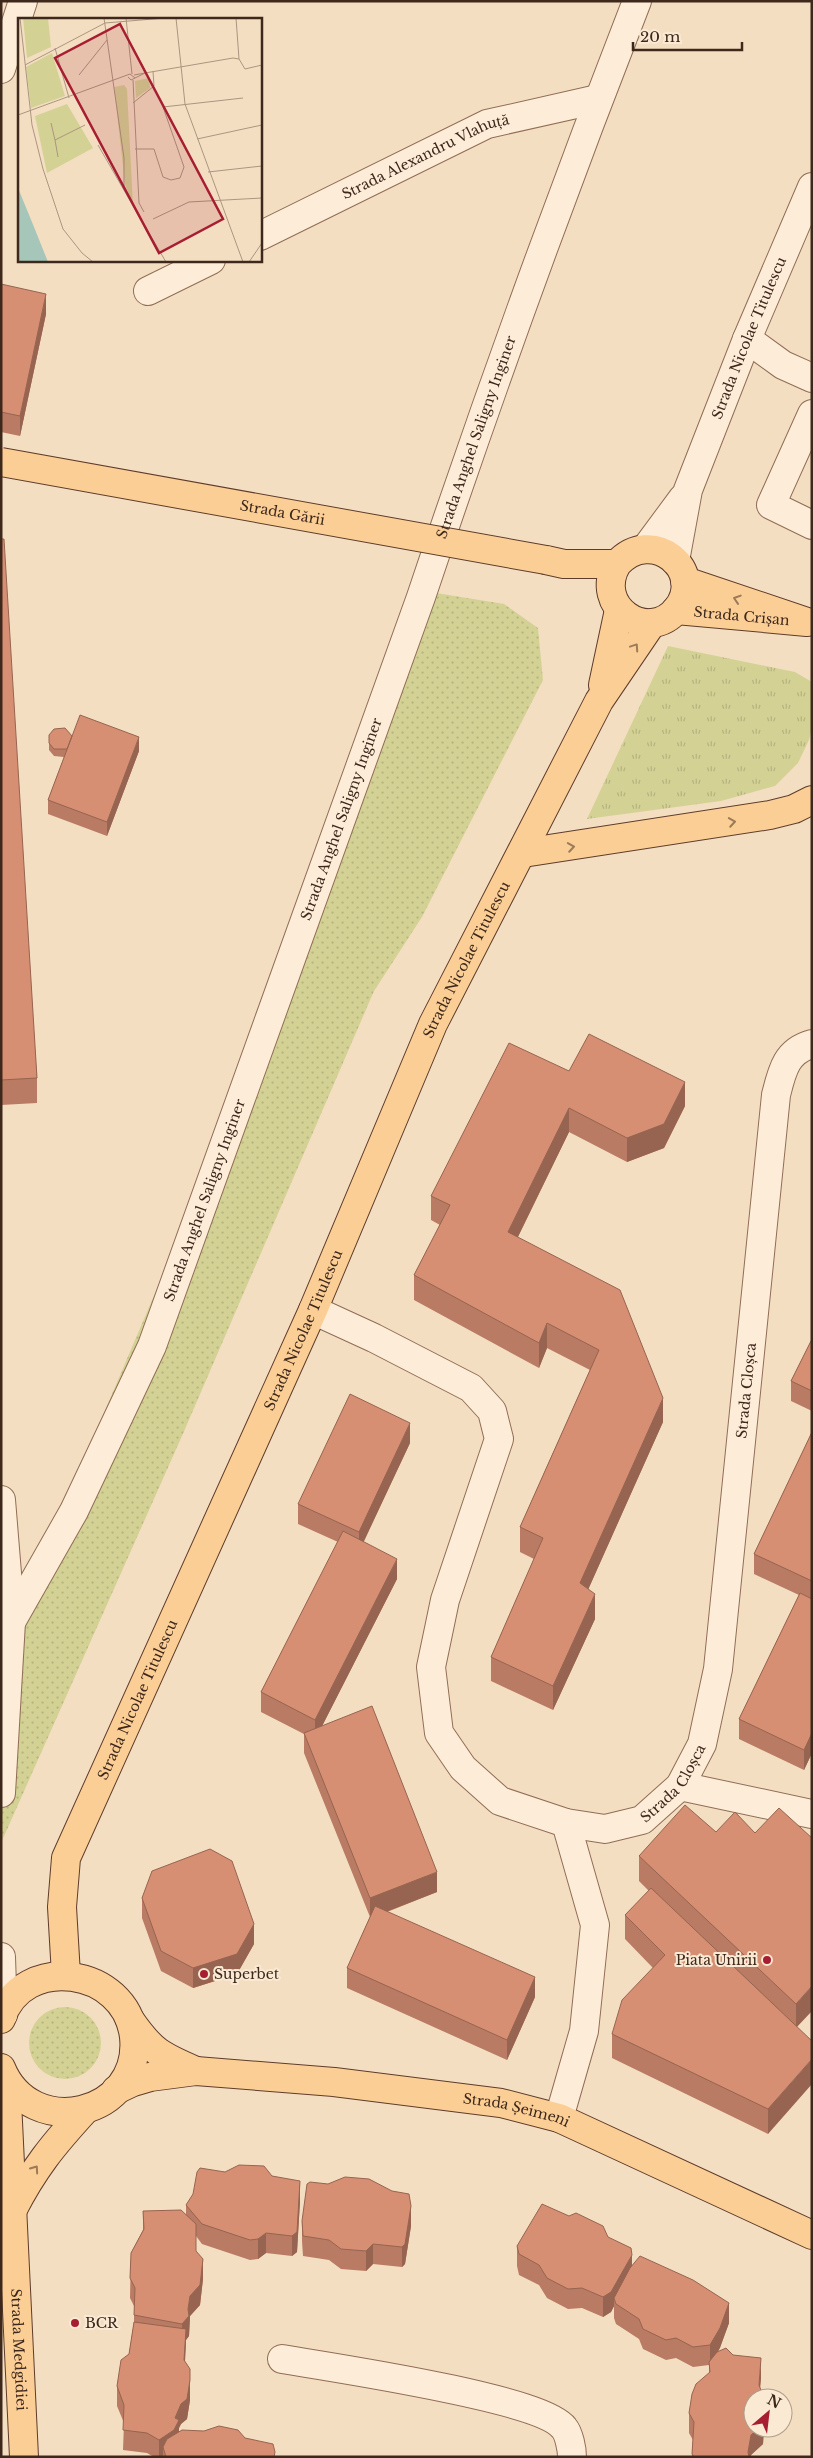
<svg xmlns="http://www.w3.org/2000/svg" width="813" height="2458" font-family="'Libre Baskerville',serif">
<style>
.grass{fill:url(#grass-dots)}
.park{fill:url(#park-tufts)}
.lines{fill:none;stroke-linecap:round;stroke-linejoin:round}
.minor-casing{stroke:#906d56;stroke-width:30}
.major-casing{stroke:#5e3c2b;stroke-width:30}
.minor{stroke:#fdecd7;stroke-width:28}
.major{stroke:#fbce95;stroke-width:28}
.major-bridge-casing{stroke:#5e3c2b;stroke-width:30;stroke-linecap:butt}
.major-bridge{stroke:#fbce95;stroke-width:28}
.wall{fill:#b97b63}
.shaded-wall{fill:#966450}
.building{fill:#d78f73;stroke:#966450}
.oneway{stroke:#9c7b58}
.poi-dot{fill:#a71e32;stroke:#fae9d3;stroke-width:2}
.labels{text-anchor:middle;dominant-baseline:central;stroke-width:4;stroke-linejoin:round;paint-order:stroke}
.street-label{font-size:14px;fill:#3e281c;stroke:#fae9d3}
.poi-label{font-size:14px;fill:#3e281c;stroke:#fae9d3;text-anchor:start}
.inset-road{fill:none;stroke:#ab9580;stroke-width:1}
.view{fill:#a71e32;fill-opacity:0.15;stroke:#a71e32;stroke-width:2.5}
.inset-edge{fill:none;stroke:#3e281c;stroke-width:2.5}
</style>
<defs>
<pattern id="grass-dots" width="8" height="8" patternUnits="userSpaceOnUse" patternTransform="scale(1.25)"><rect width="8" height="8" fill="#d3d294"/><path d="M2 2h.1M6 6h.1" fill="none" stroke="#b6b47f" stroke-width="1.8" stroke-linecap="round"/></pattern>
<pattern id="park-tufts" width="24" height="20" patternUnits="userSpaceOnUse" patternTransform="scale(1.25)"><rect width="24" height="20" fill="#d3d294"/><path d="M3 7l-1-3M5 7V3M7 7l1-3M15 17l-1-3M17 17v-4M19 17l1-3" fill="none" stroke="#b6b47f"/></pattern>
</defs>
<rect width="100%" height="100%" fill="#f4dec2"/>
<path class="grass" d="M 424,591 L 504,604 L 538,628 L 543,680 L 422,917 L 374,991 L 182,1436 L 1,1843 L 1,1717 L 25,1598 L 193,1204 Z
M29 2043a36 36 0 1 1 72 0a36 36 0 1 1-72 0Z"/>
<path class="park" d="M 668,646 L 795,672 L 812,682 L 812,728 L 809,740 L 798,763 L 775,786 L 721,801 L 587,819 Z"/>
<g class="lines">
<defs>
<g id="minor">
<path d="M 1,69 L 23,1"/>
<path id="s1" d="M 260,236 L 487,124 L 598,99"/>
<path d="M 148,291 L 211,260"/>
<path d="M 747,339 L 783,365 L 812,378"/>
<path d="M 812,414 L 771,505 L 812,525"/>
<path d="M 646,548 L 683,498"/>
<path id="s2" d="M 675,561 L 688,490 L 747,339 L 812,187"/>
<path id="s3" d="M 313,1310 L 374,1338 L 471,1388 L 492,1411 L 499,1439 L 445,1600 L 431,1667 L 439,1733 L 463,1768 L 500,1801 L 566,1823 L 605,1829 L 642,1820 L 680,1786 L 702,1744 L 718,1669 L 776,1095 C 782,1071 786,1051 812,1044"/>
<path d="M 1,1500 L 11,1622 L 1,1793"/>
<path id="s4" d="M 11,1622 L 74,1511 L 152,1346 L 421,597 C 488,397 560,198 637,1"/>
<path d="M 680,1786 L 812,1814"/>
<path d="M 1,1957 L 3,2015"/>
<path d="M 559,2118 L 584,2031 L 595,1925 L 566,1823"/>
<path d="M 282,2359 C 329,2367 541,2398 564,2428 C 569,2434 572,2449 572,2457"/>
</g>
<g id="major">
<path d="M 546,560 L 564,564 L 617,564 C 652,525 707,571 677,609 C 648,645 592,606 617,564"/>
<path id="s5" d="M 676,610 L 807,622 L 685,581"/>
<path d="M 603,685 L 619,610"/>
<path d="M 523,853 L 770,815 L 794,809 L 812,800"/>
<path id="s6" d="M 66,1975 L 62,1907 L 66,1858 L 313,1310 L 433,1024 L 599,701 L 652,623"/>
<path d="M 1,2019 C 22,1953 126,1967 134,2037 C 142,2116 31,2142 1,2068"/>
<path d="M 130,2020 C 152,2052 161,2056 196,2071"/>
<path id="s7" d="M 6,2080 L 24,2457"/>
<path id="s8" d="M 116,2090 L 133,2082 L 150,2077 L 196,2071 L 334,2082 L 501,2103 L 559,2118 L 812,2235"/>
<path d="M 12,2211 C 34,2168 53,2145 85,2110"/>
</g>
</defs>
<use href="#minor" class="minor-casing"/>
<use href="#major" class="major-casing"/>
<use href="#minor" class="minor"/>
<use href="#major" class="major"/>
<defs>
<g id="major-bridge">
<path id="s9" d="M 1,462 L 546,560"/>
</g>
</defs>
<use href="#major-bridge" class="major-bridge-casing"/>
<use href="#major-bridge" class="major-bridge"/>
</g>
<path class="wall" d="M 1,284 L 46,314 L 20,436 L 1,432 Z
M 1,539 L 37,1078 L 37,1103 L 1,1105 Z
M 49,735 L 72,736 L 139,751 L 107,836 L 48,814 L 48,800 L 64,757 L 54,756 L 49,750 Z
M 569,1071 L 685,1106 L 664,1148 L 627,1162 L 569,1132 L 518,1237 L 663,1422 L 588,1589 L 595,1619 L 553,1710 L 491,1681 L 491,1657 L 534,1559 L 520,1552 L 520,1527 L 590,1370 L 547,1348 L 539,1368 L 414,1300 L 414,1275 L 440,1225 L 431,1220 L 431,1196 Z
M 812,1339 L 812,1411 L 791,1401 L 791,1381 Z
M 812,1432 L 812,1753 L 804,1770 L 739,1739 L 739,1719 L 799,1595 L 754,1574 L 754,1554 Z
M 410,1443 L 363,1542 L 397,1579 L 322,1726 L 437,1892 L 387,1912 L 535,1997 L 507,2060 L 347,1988 L 347,1968 L 370,1917 L 304,1753 L 304,1734 L 261,1712 L 261,1692 L 338,1542 L 298,1524 L 298,1504 Z
M 716,1832 L 755,1833 L 812,1838 L 797,2027 L 768,2134 L 612,2058 L 612,2034 L 653,1968 L 625,1939 L 625,1915 L 649,1891 L 639,1881 L 639,1856 Z
M 142,1898 L 254,1944 L 237,1974 L 193,1988 L 161,1971 L 142,1918 Z
M 225,2172 L 272,2176 L 300,2201 L 297,2252 L 292,2256 L 266,2253 L 258,2259 L 250,2260 L 202,2244 L 196,2236 L 196,2251 L 203,2279 L 200,2305 L 190,2316 L 189,2336 L 186,2340 L 185,2362 L 190,2400 L 187,2419 L 181,2424 L 179,2428 L 179,2431 L 245,2438 L 275,2457 L 154,2457 L 147,2453 L 123,2450 L 124,2423 L 117,2406 L 117,2386 L 129,2354 L 134,2322 L 134,2306 L 130,2298 L 131,2253 L 143,2230 L 143,2211 L 186,2215 L 186,2205 Z
M 302,2221 L 411,2226 L 405,2264 L 402,2267 L 373,2264 L 366,2271 L 341,2269 L 329,2260 L 303,2256 L 302,2241 Z
M 608,2237 L 632,2265 L 729,2323 L 718,2352 L 733,2355 L 761,2378 L 760,2388 L 753,2428 L 764,2428 L 763,2444 L 751,2455 L 751,2457 L 692,2457 L 693,2440 L 689,2433 L 689,2413 L 709,2373 L 709,2365 L 693,2367 L 676,2358 L 666,2360 L 643,2349 L 639,2339 L 616,2324 L 614,2318 L 614,2306 L 611,2312 L 603,2317 L 582,2308 L 568,2309 L 547,2298 L 539,2285 L 519,2275 L 517,2266 L 517,2246 Z"/>
<path class="shaded-wall" d="M 46,294 L 46,314 L 20,436 L 20,416 Z
M 139,737 L 139,751 L 107,836 L 107,822 Z
M 685,1082 L 685,1106 L 664,1148 L 627,1162 L 627,1138 Z
M 569,1108 L 569,1132 L 508,1257 L 508,1232 Z
M 547,1323 L 547,1348 L 539,1368 L 539,1343 Z
M 663,1398 L 663,1422 L 580,1608 L 580,1583 Z
M 410,1423 L 410,1443 L 359,1552 L 359,1532 Z
M 397,1559 L 397,1579 L 315,1740 L 315,1720 Z
M 595,1594 L 595,1619 L 553,1710 L 553,1686 Z
M 812,1733 L 812,1753 L 804,1770 L 804,1750 Z
M 437,1872 L 437,1892 L 370,1918 L 370,1898 Z
M 254,1924 L 254,1944 L 237,1974 L 193,1988 L 193,1968 Z
M 535,1977 L 535,1997 L 507,2060 L 507,2040 Z
M 812,1986 L 812,2011 L 796,2028 L 796,2004 Z
M 812,2059 L 812,2084 L 768,2134 L 768,2109 Z
M 300,2181 L 300,2201 L 297,2252 L 292,2256 L 292,2236 Z
M 411,2206 L 411,2226 L 405,2264 L 402,2267 L 402,2247 Z
M 266,2233 L 266,2253 L 258,2259 L 258,2239 Z
M 373,2244 L 373,2264 L 366,2271 L 366,2251 Z
M 632,2255 L 632,2275 L 614,2298 L 614,2306 L 611,2312 L 603,2317 L 603,2297 Z
M 203,2259 L 203,2279 L 200,2305 L 190,2316 L 189,2336 L 186,2340 L 184,2380 L 182,2324 L 188,2309 L 190,2296 Z
M 729,2303 L 729,2323 L 720,2348 L 710,2365 L 710,2345 Z
M 761,2358 L 761,2378 L 759,2398 L 759,2385 Z
M 190,2369 L 190,2400 L 187,2419 L 181,2424 L 179,2428 L 179,2440 L 163,2447 L 163,2457 L 159,2457 L 159,2440 L 175,2418 Z
M 759,2428 L 764,2428 L 763,2444 L 751,2455 L 751,2457 L 748,2457 L 748,2452 L 751,2435 Z"/>
<path class="building" d="M 1,284 L 46,294 L 20,416 L 1,412 Z
M 1,539 L 4,539 L 37,1078 L 1,1080 Z
M 80,715 L 139,737 L 107,822 L 48,800 Z
M 65,728 L 72,736 L 67,749 L 54,749 L 49,743 L 49,735 L 54,729 Z
M 589,1034 L 685,1082 L 664,1124 L 627,1138 L 569,1108 L 508,1232 L 620,1290 L 663,1398 L 580,1583 L 595,1594 L 553,1686 L 491,1657 L 543,1538 L 520,1527 L 599,1350 L 547,1323 L 539,1343 L 414,1275 L 450,1205 L 431,1196 L 509,1043 L 569,1071 Z
M 812,1339 L 812,1391 L 791,1381 Z
M 350,1394 L 410,1423 L 359,1532 L 298,1504 Z
M 812,1432 L 812,1581 L 754,1554 Z
M 343,1531 L 397,1559 L 315,1720 L 261,1692 Z
M 800,1593 L 812,1599 L 812,1733 L 804,1750 L 739,1719 Z
M 372,1706 L 437,1872 L 370,1898 L 304,1733 Z
M 685,1805 L 716,1832 L 735,1812 L 755,1833 L 779,1808 L 812,1838 L 812,1882 L 811,1883 L 812,1884 L 812,1986 L 796,2004 L 639,1856 Z
M 210,1849 L 232,1861 L 254,1924 L 237,1954 L 193,1968 L 161,1951 L 142,1898 L 152,1871 Z
M 651,1888 L 812,2041 L 812,2059 L 768,2109 L 612,2034 L 622,2000 L 665,1955 L 625,1915 Z
M 375,1906 L 535,1977 L 507,2040 L 347,1968 Z
M 239,2165 L 264,2166 L 272,2176 L 300,2181 L 297,2232 L 292,2236 L 266,2233 L 258,2239 L 250,2240 L 202,2224 L 186,2205 L 193,2194 L 197,2172 L 200,2168 L 225,2172 Z
M 345,2177 L 369,2179 L 392,2191 L 409,2194 L 411,2206 L 405,2244 L 402,2247 L 373,2244 L 366,2251 L 341,2249 L 329,2240 L 303,2236 L 302,2221 L 307,2184 L 310,2182 L 328,2184 Z
M 542,2204 L 569,2216 L 576,2213 L 603,2226 L 608,2237 L 631,2248 L 632,2255 L 611,2292 L 603,2297 L 582,2288 L 568,2289 L 547,2278 L 539,2265 L 519,2254 L 517,2246 Z
M 181,2210 L 196,2224 L 196,2251 L 203,2259 L 200,2285 L 190,2296 L 188,2309 L 189,2316 L 182,2324 L 134,2315 L 135,2288 L 130,2278 L 131,2253 L 144,2229 L 143,2211 Z
M 640,2256 L 693,2280 L 729,2303 L 720,2328 L 710,2345 L 693,2347 L 676,2338 L 666,2340 L 643,2329 L 639,2319 L 616,2304 L 614,2298 L 630,2268 Z
M 134,2322 L 186,2329 L 184,2360 L 190,2369 L 190,2380 L 187,2399 L 181,2404 L 175,2418 L 179,2420 L 174,2430 L 159,2440 L 147,2433 L 123,2430 L 124,2405 L 117,2386 L 121,2360 L 129,2354 Z
M 726,2348 L 733,2355 L 761,2358 L 759,2385 L 764,2398 L 753,2398 L 753,2428 L 759,2428 L 751,2435 L 748,2452 L 749,2457 L 694,2457 L 692,2454 L 694,2422 L 689,2413 L 692,2394 L 696,2384 L 710,2372 L 709,2362 L 717,2352 Z
M 219,2426 L 238,2430 L 245,2438 L 273,2444 L 275,2452 L 274,2457 L 166,2457 L 163,2447 L 167,2439 L 182,2430 L 204,2431 Z"/>
<defs><path id="oneway-chevron" d="M-2-3.5L2.5 0L-2 3.5" fill="none" stroke-width="1.6" stroke-linecap="round" stroke-linejoin="round" transform="scale(1.25)"/></defs>
<g class="oneway">
<use href="#oneway-chevron" transform="translate(737 599) rotate(-162)"/>
<use href="#oneway-chevron" transform="translate(635 647) rotate(-56)"/>
<use href="#oneway-chevron" transform="translate(732 822) rotate(-9)"/>
<use href="#oneway-chevron" transform="translate(571 847) rotate(-9)"/>
<use href="#oneway-chevron" transform="translate(35 2169) rotate(-55)"/>
</g>
<g class="poi-dot">
<circle cx="767" cy="1960" r="5"/>
<circle cx="204" cy="1974" r="5"/>
<circle cx="75" cy="2323" r="5"/>
</g>
<g class="labels">
<g class="street-label">
<text stroke="none"><textPath href="#s1" startOffset="184">Strada Alexandru Vlahuță</textPath></text>
<text stroke="none"><textPath href="#s2" startOffset="236">Strada Nicolae Titulescu</textPath></text>
<text stroke="none"><textPath href="#s4" startOffset="1275">Strada Anghel Saligny Inginer</textPath></text>
<text stroke="none"><textPath href="#s9" startOffset="286">Strada Gării</textPath></text>
<text stroke="none"><textPath href="#s5" startOffset="66">Strada Crișan</textPath></text>
<text stroke="none"><textPath href="#s4" startOffset="870">Strada Anghel Saligny Inginer</textPath></text>
<text stroke="none"><textPath href="#s6" startOffset="1101">Strada Nicolae Titulescu</textPath></text>
<text stroke="none"><textPath href="#s4" startOffset="465">Strada Anghel Saligny Inginer</textPath></text>
<text stroke="none"><textPath href="#s6" startOffset="696">Strada Nicolae Titulescu</textPath></text>
<text stroke="none"><textPath href="#s3" startOffset="1235">Strada Cloșca</textPath></text>
<text stroke="none"><textPath href="#s6" startOffset="291">Strada Nicolae Titulescu</textPath></text>
<text stroke="none"><textPath href="#s3" startOffset="829">Strada Cloșca</textPath></text>
<text stroke="none"><textPath href="#s8" startOffset="406">Strada Șeimeni</textPath></text>
<text stroke="none"><textPath href="#s7" startOffset="270">Strada Medgidiei</textPath></text>
</g>
<g class="poi-label">
<text x="757" y="1960" text-anchor="end">Piata Unirii</text>
<text x="214" y="1974">Superbet</text>
<text x="85" y="2323">BCR</text>
</g>
</g>
<g transform="translate(18 18)">
<rect width="244" height="244" fill="#f4dec2"/>
<path d="M 106,67 L 109,71 L 115,188 L 107,166 L 96,69 Z" fill="#d3d294"/>
<path d="M 5,0 L 30,0 L 33,29 L 9,40 ZM 34,35 L 47,78 L 13,90 L 8,49 ZM 131,60 L 132,70 L 118,80 L 117,63 ZM 49,86 L 75,130 L 29,155 L 17,98 Z" fill="#d3d294"/>
<path d="M 0,170 L 16,209 L 30,244 L 0,244 Z" fill="#a5c6b8"/>
<path class="inset-road" d="M 2,0 L 14,107 L 25,151 L 45,211 L 64,235 L 75,244M 86,0 L 106,140 L 106,168M 108,0 L 114,56M 158,0 L 167,86 L 225,244M 218,0 L 221,41M 37,30 L 51,80M 7,47 L 87,5 L 147,0M 127,55 L 215,40 L 221,41 L 227,51 L 244,47M 61,57 L 89,22M 116,57 L 127,55 L 117,60M 115,62 L 121,185 L 126,194M 115,85 L 136,68 L 135,53M 0,97 L 112,56 L 117,60 L 113,62 L 110,59M 33,105 L 37,122M 179,121 L 244,107M 80,127 L 122,200M 117,131 L 136,131 L 145,159 L 153,162 L 162,160 L 166,149 L 145,89 L 225,80M 40,139 L 37,122 L 67,107M 190,154 L 244,148M 135,201 L 171,184 L 244,180M 125,205 L 148,244M 231,244 L 244,225"/>
<path class="view" d="M 102,6 L 205,201 L 141,235 L 37,40 Z"/>
<rect width="244" height="244" class="inset-edge"/>
</g>
<rect width="813" height="2458" fill="none" stroke="#3e281c" stroke-width="5"/>
<g transform="translate(768 2413) rotate(28)"><circle r="24" fill="#fae9d3" stroke="#af9c8a"/>
<path d="M0-4L9 19L0 12L-9 19Z" fill="#a71e32"/>
<text y="-8" font-size="14" font-weight="bold" text-anchor="middle" fill="#3e281c">N</text>
</g>
<path d="M633 42v8h109v-8" fill="none" stroke="#3e281c" stroke-width="2.5"/>
<text x="640" y="42" font-size="15" fill="#3e281c" stroke="#fae9d3" stroke-width="4" paint-order="stroke">20 m</text>
</svg>
